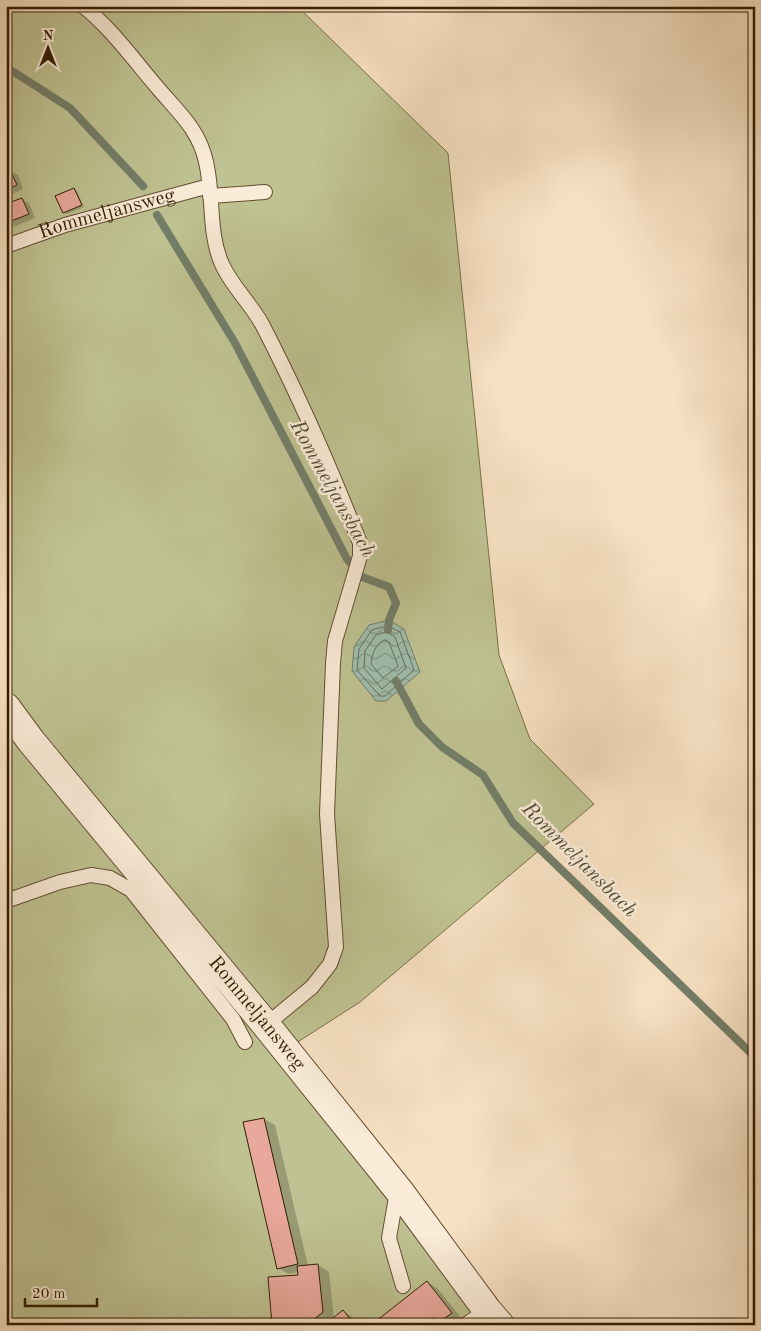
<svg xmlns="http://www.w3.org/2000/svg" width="761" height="1331" font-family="'Old Standard TT',serif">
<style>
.grass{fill:#bfc292;stroke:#79704a}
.water{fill:url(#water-waves);stroke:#737e68}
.shadow{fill:#0003}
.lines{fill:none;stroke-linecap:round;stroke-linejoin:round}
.shore{stroke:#686e57;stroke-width:1}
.stream{stroke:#737e68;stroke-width:8}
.building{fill:#e8a89b;stroke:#331d01}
.lane-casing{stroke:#644e32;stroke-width:16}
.street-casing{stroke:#644e32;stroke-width:30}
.lane{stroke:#faecd8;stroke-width:14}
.street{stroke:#faecd8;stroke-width:28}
.labels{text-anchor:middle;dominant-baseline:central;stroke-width:5;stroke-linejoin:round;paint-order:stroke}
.street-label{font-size:20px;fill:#331d01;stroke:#faecd8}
.water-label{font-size:21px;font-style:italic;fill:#534d35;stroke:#faecd8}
</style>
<defs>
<pattern id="water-waves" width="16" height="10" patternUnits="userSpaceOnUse" patternTransform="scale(1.25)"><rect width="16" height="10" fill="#9ebead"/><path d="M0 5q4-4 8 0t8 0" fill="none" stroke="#819a8a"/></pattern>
</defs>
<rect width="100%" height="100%" fill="#f7e1c3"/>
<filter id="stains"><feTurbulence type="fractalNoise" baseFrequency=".004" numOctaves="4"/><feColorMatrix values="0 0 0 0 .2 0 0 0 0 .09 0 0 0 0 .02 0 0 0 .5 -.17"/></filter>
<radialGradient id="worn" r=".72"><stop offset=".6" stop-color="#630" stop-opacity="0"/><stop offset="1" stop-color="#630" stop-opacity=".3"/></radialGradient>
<path class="grass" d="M 6,6 L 297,6 L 448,153 L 499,655 L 530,739 L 594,804 L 360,1002 L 279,1054 L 486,1325 L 6,1325 Z"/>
<path class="water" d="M 389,620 L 404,629 L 420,672 L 386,701 L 376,701 L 352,671 L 354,647 L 369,625 Z"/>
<path class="shadow" d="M 10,171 L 18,175 L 23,189 L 6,197 L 6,173 Z
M 74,189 L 77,191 L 84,207 L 67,214 L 64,212 Z
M 6,198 L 9,205 L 22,199 L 29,203 L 35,218 L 6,230 Z
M 264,1119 L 275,1125 L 308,1266 L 318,1265 L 329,1272 L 334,1319 L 343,1311 L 354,1318 L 360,1325 L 273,1325 L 299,1276 L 299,1272 L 289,1274 L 278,1268 Z
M 427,1282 L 438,1289 L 462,1319 L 455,1325 L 373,1325 Z"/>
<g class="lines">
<path class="shore" d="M 388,626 L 400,632 L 414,670 L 385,696 L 380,696 L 357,670 L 359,649 L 372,630 Z
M 387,632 L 395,637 L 406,668 L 382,689 L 364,668 L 365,651 L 376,635 Z
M 385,640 L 389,642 L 398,666 L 383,678 L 371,664 C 372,655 375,643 385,640 Z"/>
<path class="stream" d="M 6,67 L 70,108 L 143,186
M 157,215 L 235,343 L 347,559 L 362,577 L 389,587 L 396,603 L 389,620 L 388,630
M 396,681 L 419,724 L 442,747 L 483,775 L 513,823 L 755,1057"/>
</g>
<path class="building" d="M 10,170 L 17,185 L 6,190 L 6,171 Z
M 74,188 L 82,205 L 63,213 L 55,196 Z
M 22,198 L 29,214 L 6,223 L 6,204 Z
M 264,1118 L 298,1264 L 277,1269 L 243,1122 Z
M 318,1264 L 323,1312 L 307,1325 L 272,1325 L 268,1277 L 298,1275 L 297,1266 Z
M 427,1281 L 452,1313 L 438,1323 L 434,1318 L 425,1325 L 371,1325 Z
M 343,1310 L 355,1325 L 324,1325 Z"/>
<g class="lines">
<defs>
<g id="lane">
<path d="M 83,6 C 112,29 133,59 157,87 C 177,111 199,129 206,162 C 214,195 208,230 221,262 C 231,286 251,303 263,326 C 299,396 331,469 360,543 L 360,556 L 335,641 L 333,663 L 327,814 L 336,947 L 330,964 L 312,987 L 266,1025"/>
<path d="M 210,196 L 265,192"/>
<path id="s1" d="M 6,246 L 65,225 L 209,186"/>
<path d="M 6,901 L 60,882 L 91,875 L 110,878 L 131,890 L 233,1019 L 245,1042"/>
<path d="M 400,1192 L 395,1203 L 389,1238 L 403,1286"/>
<path d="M 465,1325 L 487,1310"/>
</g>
<g id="street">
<path id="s2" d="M 6,707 L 31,741 L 266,1025 L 400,1192 L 487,1310 L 500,1325"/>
</g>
</defs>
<use href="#lane" class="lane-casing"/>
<use href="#street" class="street-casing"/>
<use href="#lane" class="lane"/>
<use href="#street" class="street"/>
</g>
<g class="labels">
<g class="street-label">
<text stroke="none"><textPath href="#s1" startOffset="106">Rommeljansweg</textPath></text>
<text stroke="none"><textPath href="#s2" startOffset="396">Rommeljansweg</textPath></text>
</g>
<g class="water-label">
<text transform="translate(332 489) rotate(61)">Rommeljansbach</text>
<text transform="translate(579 860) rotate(45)">Rommeljansbach</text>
</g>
</g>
<rect width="761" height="1331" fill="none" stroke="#f7e1c3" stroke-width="25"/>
<rect x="8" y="8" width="746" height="1316" fill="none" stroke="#331d01" stroke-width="2.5"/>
<rect x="12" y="12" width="736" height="1306" fill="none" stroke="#331d01"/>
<g transform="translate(48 48)" stroke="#faecd8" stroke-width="4" paint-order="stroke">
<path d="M0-4L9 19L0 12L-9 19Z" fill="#331d01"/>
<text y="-8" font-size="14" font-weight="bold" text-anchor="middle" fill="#331d01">N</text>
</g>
<path d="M25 1298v8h72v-8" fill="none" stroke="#331d01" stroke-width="2.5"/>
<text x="32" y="1298" font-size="15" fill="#331d01" stroke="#faecd8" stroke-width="4" paint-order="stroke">20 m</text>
<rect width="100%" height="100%" filter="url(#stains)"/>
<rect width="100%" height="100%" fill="url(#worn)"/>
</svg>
